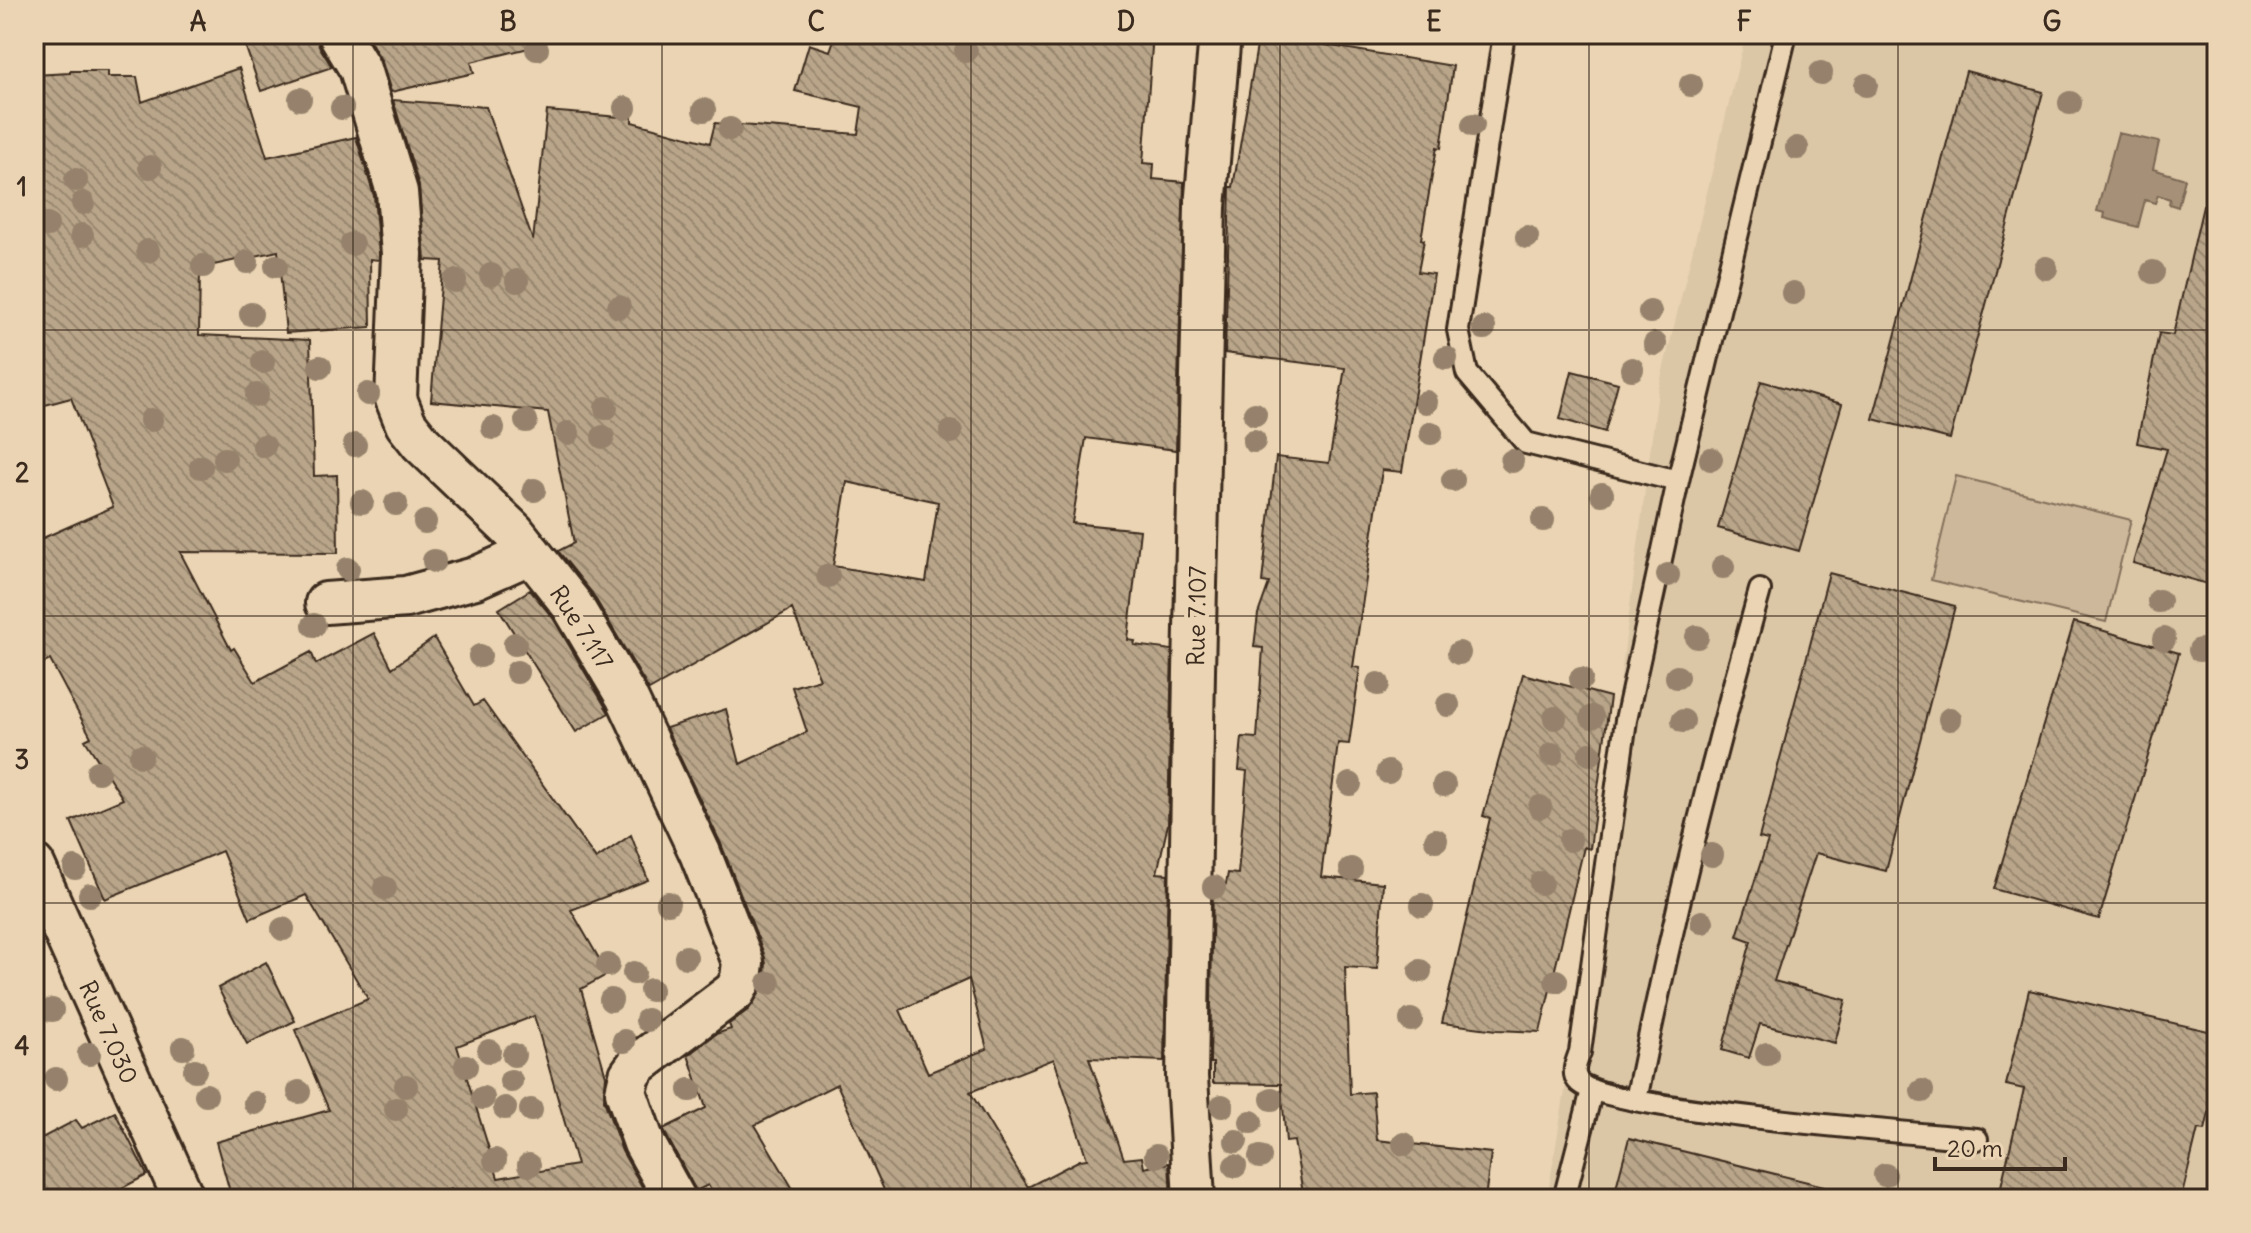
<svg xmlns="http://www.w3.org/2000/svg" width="2251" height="1233" font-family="Delius,sans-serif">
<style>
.built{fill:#dbc6a6}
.pitch{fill:#ceb89b;stroke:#84715c;stroke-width:2}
.water{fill:#a69178;stroke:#7b6854;stroke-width:2}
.building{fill:url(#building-back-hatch);stroke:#3b2a1e;stroke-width:2;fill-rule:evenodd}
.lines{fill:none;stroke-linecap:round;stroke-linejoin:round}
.service-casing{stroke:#3b2a1e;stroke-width:26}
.minor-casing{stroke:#3b2a1e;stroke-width:46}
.service{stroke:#ead4b3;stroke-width:20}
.minor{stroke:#ead4b3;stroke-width:40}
.tree{fill:#96826c}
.grid{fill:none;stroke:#3b2a1e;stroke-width:2;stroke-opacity:0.55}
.labels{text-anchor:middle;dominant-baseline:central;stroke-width:8;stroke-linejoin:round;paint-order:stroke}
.street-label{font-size:24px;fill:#3b2a1e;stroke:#ead4b3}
.neatline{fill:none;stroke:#3b2a1e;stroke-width:3}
.grid-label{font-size:26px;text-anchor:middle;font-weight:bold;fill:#3b2a1e}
</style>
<defs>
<pattern id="building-back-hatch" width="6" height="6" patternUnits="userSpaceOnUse" patternTransform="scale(2)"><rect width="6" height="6" fill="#b9a589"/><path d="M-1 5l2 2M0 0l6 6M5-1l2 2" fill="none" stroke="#98876f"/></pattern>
</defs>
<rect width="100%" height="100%" fill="#ead4b3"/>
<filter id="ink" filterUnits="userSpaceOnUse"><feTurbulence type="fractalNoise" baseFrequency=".0125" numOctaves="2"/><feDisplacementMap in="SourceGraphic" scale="16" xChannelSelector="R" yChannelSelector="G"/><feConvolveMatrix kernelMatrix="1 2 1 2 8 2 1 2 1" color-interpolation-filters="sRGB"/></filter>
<g filter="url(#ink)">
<path class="built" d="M 1746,34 L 2217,34 L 2217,1199 L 1547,1199 L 1574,1037 L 1658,391 Z"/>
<path class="pitch" d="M 1956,476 L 2131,520 L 2106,622 L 1931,580 Z"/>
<path class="water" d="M 2118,133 L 2159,142 L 2153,169 L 2185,179 L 2178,207 L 2169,204 L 2170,199 L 2158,195 L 2155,203 L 2145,200 L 2138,227 L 2104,218 L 2105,213 L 2097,211 Z"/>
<path class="building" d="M 266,34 L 316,34 L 319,46 L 332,67 L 261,91 L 244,42 Z
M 366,34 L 532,34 L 533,47 L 471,62 L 474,73 L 391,92 L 382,62 Z
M 836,34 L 1153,34 L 1143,163 L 1154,164 L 1153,179 L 1184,182 L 1176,450 L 1086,438 L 1072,523 L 1140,530 L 1128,640 L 1135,641 L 1134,645 L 1172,650 L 1168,824 L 1157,873 L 1168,874 L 1164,1061 L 1089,1058 L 1124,1159 L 1142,1157 L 1144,1168 L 1169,1163 L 1171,1199 L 888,1199 L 837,1084 L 755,1125 L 799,1199 L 716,1199 L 708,1185 L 696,1191 L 663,1129 L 706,1108 L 688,1055 L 716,1034 L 731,1029 L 729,1024 L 749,1009 L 761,991 L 767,988 L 764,982 L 766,964 L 764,954 L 721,844 L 666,728 L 726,709 L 740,764 L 807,732 L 792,687 L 820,679 L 792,609 L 649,690 L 592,593 L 558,551 L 574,543 L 548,412 L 431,401 L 443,261 L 425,260 L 419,186 L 393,100 L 486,107 L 533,241 L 547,111 L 632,118 L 632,122 L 710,143 L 715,123 L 858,134 L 862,107 L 795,91 L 809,44 L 830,51 ZM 847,482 L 938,502 L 926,582 L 833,566 ZM 969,979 L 987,1049 L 928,1073 L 900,1010 ZM 1054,1059 L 1087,1159 L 1080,1160 L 1028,1187 L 970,1092 Z
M 1259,34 L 1327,34 L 1325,45 L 1453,66 L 1441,148 L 1437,147 L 1421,239 L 1424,240 L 1418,272 L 1434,274 L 1402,472 L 1382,470 L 1353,667 L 1360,668 L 1349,744 L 1338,743 L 1321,877 L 1383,883 L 1377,969 L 1345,967 L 1350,1094 L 1373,1092 L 1377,1140 L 1491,1153 L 1485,1199 L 1304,1199 L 1294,1141 L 1286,1142 L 1281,1084 L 1213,1083 L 1213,1063 L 1210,1063 L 1213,882 L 1226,884 L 1228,873 L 1238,874 L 1247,771 L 1239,770 L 1242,737 L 1257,738 L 1263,648 L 1254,647 L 1258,614 L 1269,583 L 1262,582 L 1276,457 L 1329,463 L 1345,368 L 1225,353 L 1230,187 L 1233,187 Z
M 239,68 L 267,157 L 356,137 L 374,196 L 379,254 L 379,260 L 370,259 L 371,327 L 286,333 L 278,251 L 200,268 L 199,335 L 310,340 L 314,476 L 337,475 L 338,553 L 180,552 L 231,650 L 234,648 L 255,682 L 311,652 L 316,664 L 374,633 L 392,668 L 434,638 L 474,706 L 483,701 L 596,859 L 631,835 L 648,880 L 571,910 L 608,974 L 581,989 L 606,1076 L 604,1100 L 622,1151 L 649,1199 L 452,1199 L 451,1189 L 421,1199 L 232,1199 L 216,1142 L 329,1110 L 295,1030 L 368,999 L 306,895 L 250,919 L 222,851 L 105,899 L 71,821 L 123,799 L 85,740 L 91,737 L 50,660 L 34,668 L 34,542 L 113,507 L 71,398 L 34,408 L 34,75 L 70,73 L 70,71 L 108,71 L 108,77 L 137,77 L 142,102 ZM 534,1016 L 577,1165 L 498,1178 L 457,1046 Z
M 1966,71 L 2043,92 L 1950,439 L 1873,419 Z
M 2203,206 L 2217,208 L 2217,565 L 2211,585 L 2133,563 L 2167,449 L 2137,443 L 2159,333 L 2173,335 Z
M 1572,371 L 1618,383 L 1605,432 L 1560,419 Z
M 1761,381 L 1842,404 L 1799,551 L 1718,528 Z
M 1829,573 L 1955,606 L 1886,871 L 1816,853 L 1774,981 L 1846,1000 L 1835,1043 L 1760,1024 L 1749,1058 L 1722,1050 L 1751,941 L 1737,936 L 1768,840 L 1759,838 Z
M 530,590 L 553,618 L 609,713 L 576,732 L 499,609 Z
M 2074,622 L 2179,653 L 2099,919 L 1994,889 Z
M 1523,674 L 1610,697 L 1590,849 L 1584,847 L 1540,1032 L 1497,1030 L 1442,1023 L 1490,818 L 1483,816 Z
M 266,962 L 295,1021 L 247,1044 L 218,988 Z
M 2029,990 L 2217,1033 L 2217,1079 L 2205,1130 L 2198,1129 L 2181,1199 L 1998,1199 L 2024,1089 L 2006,1085 Z
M 115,1112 L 147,1175 L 101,1199 L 34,1199 L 34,1142 L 76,1120 L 82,1128 Z
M 1629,1138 L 1824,1186 L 1822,1199 L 1613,1199 Z"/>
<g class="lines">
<defs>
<path id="service" d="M 1504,34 L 1458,330 L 1467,373 L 1526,443 L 1678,481
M 1786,34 L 1678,481 L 1626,720 L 1580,1052 C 1577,1061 1571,1072 1578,1081 C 1597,1109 1926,1134 1977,1139
M 1636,1100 C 1671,928 1712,759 1760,590
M 1564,1199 L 1592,1090"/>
<path id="minor" d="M 339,34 L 360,69 L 397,192 L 402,254 L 396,399 L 406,424 L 421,443 L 514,532 L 572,605 L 626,696 L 700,853 L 743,962 L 741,979 L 735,991 L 638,1064 L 630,1075 L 626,1092 L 644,1143 L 675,1199
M 326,603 L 406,597 L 475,578 L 531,553
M 34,865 L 184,1199
M 1194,1199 L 1187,1077 L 1194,671 L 1205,207 L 1220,34"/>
</defs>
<use href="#service" class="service-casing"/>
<use href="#minor" class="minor-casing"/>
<use href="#service" class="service"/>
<use href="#minor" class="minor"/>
</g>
<g class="tree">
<circle cx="537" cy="49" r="12"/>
<circle cx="966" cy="51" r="12"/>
<circle cx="1821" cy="73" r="12"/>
<circle cx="1691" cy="85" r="12"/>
<circle cx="1866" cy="85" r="12"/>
<circle cx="300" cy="99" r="12"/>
<circle cx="2070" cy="103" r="12"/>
<circle cx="342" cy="108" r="12"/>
<circle cx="625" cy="108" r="12"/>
<circle cx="704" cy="110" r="12"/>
<circle cx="1473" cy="125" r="12"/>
<circle cx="730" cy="129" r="12"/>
<circle cx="1797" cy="148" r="12"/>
<circle cx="150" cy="167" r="12"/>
<circle cx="76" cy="180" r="12"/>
<circle cx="83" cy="203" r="12"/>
<circle cx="47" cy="225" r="12"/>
<circle cx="82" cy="235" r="12"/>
<circle cx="1527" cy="237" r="12"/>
<circle cx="352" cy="244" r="12"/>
<circle cx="148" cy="251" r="12"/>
<circle cx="247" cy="262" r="12"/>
<circle cx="203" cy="266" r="12"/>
<circle cx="276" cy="266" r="12"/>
<circle cx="2046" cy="268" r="12"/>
<circle cx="2153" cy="272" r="12"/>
<circle cx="491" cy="275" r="12"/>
<circle cx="455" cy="281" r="12"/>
<circle cx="517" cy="281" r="12"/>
<circle cx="1793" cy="293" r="12"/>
<circle cx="619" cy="307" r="12"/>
<circle cx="1650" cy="312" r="12"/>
<circle cx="251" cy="314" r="12"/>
<circle cx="1484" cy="328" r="12"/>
<circle cx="1655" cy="344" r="12"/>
<circle cx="1446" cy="358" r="12"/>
<circle cx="263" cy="362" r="12"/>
<circle cx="320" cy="367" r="12"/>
<circle cx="1632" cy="369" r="12"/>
<circle cx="368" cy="394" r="12"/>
<circle cx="257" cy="395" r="12"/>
<circle cx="1426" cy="402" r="12"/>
<circle cx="606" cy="408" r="12"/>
<circle cx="1255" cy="414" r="12"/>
<circle cx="151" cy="420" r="12"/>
<circle cx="526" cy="421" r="12"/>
<circle cx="493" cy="428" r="12"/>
<circle cx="951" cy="432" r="12"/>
<circle cx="568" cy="433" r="12"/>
<circle cx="1431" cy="433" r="12"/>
<circle cx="603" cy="437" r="12"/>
<circle cx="1254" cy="441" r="12"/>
<circle cx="355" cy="445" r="12"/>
<circle cx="264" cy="446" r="12"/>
<circle cx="225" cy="459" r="12"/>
<circle cx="1711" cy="459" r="12"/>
<circle cx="1512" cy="461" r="12"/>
<circle cx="201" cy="467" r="12"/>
<circle cx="1453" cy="480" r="12"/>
<circle cx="534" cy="490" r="12"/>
<circle cx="1602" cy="494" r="12"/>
<circle cx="362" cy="502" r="12"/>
<circle cx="396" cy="504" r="12"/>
<circle cx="1543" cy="520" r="12"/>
<circle cx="425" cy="522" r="12"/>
<circle cx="434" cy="561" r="12"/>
<circle cx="1723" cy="567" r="12"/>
<circle cx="348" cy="569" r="12"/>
<circle cx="1668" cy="575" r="12"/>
<circle cx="828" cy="576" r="12"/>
<circle cx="2159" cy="601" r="12"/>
<circle cx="314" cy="625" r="12"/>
<circle cx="1697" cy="637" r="12"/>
<circle cx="2164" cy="639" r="12"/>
<circle cx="515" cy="644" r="12"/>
<circle cx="2200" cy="650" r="12"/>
<circle cx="1459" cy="653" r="12"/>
<circle cx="480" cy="656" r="12"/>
<circle cx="517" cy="672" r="12"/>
<circle cx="1677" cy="677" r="12"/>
<circle cx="1581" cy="679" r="12"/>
<circle cx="1378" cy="684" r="12"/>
<circle cx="1448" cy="705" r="12"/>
<circle cx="1592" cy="717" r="12"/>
<circle cx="1555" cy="718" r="12"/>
<circle cx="1950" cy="719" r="12"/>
<circle cx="1683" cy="721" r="12"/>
<circle cx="1552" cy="754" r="12"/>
<circle cx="1590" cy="754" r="12"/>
<circle cx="141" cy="756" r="12"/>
<circle cx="98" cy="772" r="12"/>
<circle cx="1388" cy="772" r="12"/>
<circle cx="1350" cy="784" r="12"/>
<circle cx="1444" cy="785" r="12"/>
<circle cx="1540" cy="807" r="12"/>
<circle cx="1436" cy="840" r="12"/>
<circle cx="1570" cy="840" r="12"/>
<circle cx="1712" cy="855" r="12"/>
<circle cx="75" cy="868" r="12"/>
<circle cx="1351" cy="869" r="12"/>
<circle cx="1541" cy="883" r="12"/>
<circle cx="1214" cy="887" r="12"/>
<circle cx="385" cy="888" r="12"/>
<circle cx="90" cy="895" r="12"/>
<circle cx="668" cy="903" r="12"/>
<circle cx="1422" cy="905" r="12"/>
<circle cx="1702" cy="922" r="12"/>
<circle cx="283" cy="929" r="12"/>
<circle cx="686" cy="957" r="12"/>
<circle cx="608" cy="965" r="12"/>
<circle cx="1420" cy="971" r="12"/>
<circle cx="634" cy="973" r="12"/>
<circle cx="1556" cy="981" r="12"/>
<circle cx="769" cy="983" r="12"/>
<circle cx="651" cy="990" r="12"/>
<circle cx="611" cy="1000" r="12"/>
<circle cx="52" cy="1010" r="12"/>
<circle cx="647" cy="1020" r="12"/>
<circle cx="1411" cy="1020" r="12"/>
<circle cx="624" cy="1041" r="12"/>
<circle cx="183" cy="1048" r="12"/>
<circle cx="489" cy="1051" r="12"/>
<circle cx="89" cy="1054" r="12"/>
<circle cx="1767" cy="1054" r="12"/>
<circle cx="514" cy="1055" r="12"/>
<circle cx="466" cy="1066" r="12"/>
<circle cx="195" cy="1070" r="12"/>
<circle cx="56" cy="1079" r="12"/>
<circle cx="511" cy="1081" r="12"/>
<circle cx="406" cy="1086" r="12"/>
<circle cx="690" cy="1090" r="12"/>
<circle cx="1922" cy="1091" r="12"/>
<circle cx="299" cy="1092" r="12"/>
<circle cx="206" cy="1095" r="12"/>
<circle cx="483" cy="1098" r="12"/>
<circle cx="1272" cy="1099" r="12"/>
<circle cx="255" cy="1103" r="12"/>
<circle cx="1222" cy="1106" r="12"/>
<circle cx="505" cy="1108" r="12"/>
<circle cx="396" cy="1109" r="12"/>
<circle cx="531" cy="1110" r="12"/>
<circle cx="1251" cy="1122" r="12"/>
<circle cx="1236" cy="1141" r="12"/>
<circle cx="1404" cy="1144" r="12"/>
<circle cx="1156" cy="1156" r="12"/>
<circle cx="1260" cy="1157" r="12"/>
<circle cx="495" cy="1160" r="12"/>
<circle cx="529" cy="1165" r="12"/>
<circle cx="1235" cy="1166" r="12"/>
<circle cx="1885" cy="1175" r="12"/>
</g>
</g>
<path class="grid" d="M 353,34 L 353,1199M 662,34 L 662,1199M 971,34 L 971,1199M 1280,34 L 1280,1199M 1589,34 L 1589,1199M 1898,34 L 1898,1199M 34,330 L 2217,330M 34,616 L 2217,616M 34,903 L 2217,903"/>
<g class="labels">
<g class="street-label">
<text transform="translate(1196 616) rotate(-89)">Rue 7.107</text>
<text transform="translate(582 627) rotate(57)">Rue 7.117</text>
<text transform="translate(109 1032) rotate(66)">Rue 7.030</text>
</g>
</g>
<rect width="2251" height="1233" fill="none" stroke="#ead4b3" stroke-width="88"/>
<path d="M1935 1157v12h130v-12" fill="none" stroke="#3b2a1e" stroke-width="4"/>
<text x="1947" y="1157" font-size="24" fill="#3b2a1e" stroke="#ead4b3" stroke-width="6" paint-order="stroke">20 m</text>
<rect x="44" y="44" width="2163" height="1145" class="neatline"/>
<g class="grid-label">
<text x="198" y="31">A</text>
<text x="508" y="31">B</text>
<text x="816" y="31">C</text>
<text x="1126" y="31">D</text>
<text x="1434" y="31">E</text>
<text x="1744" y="31">F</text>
<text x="2052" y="31">G</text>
<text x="22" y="196">1</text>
<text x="22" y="482">2</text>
<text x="22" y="769">3</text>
<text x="22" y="1055">4</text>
</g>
</svg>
